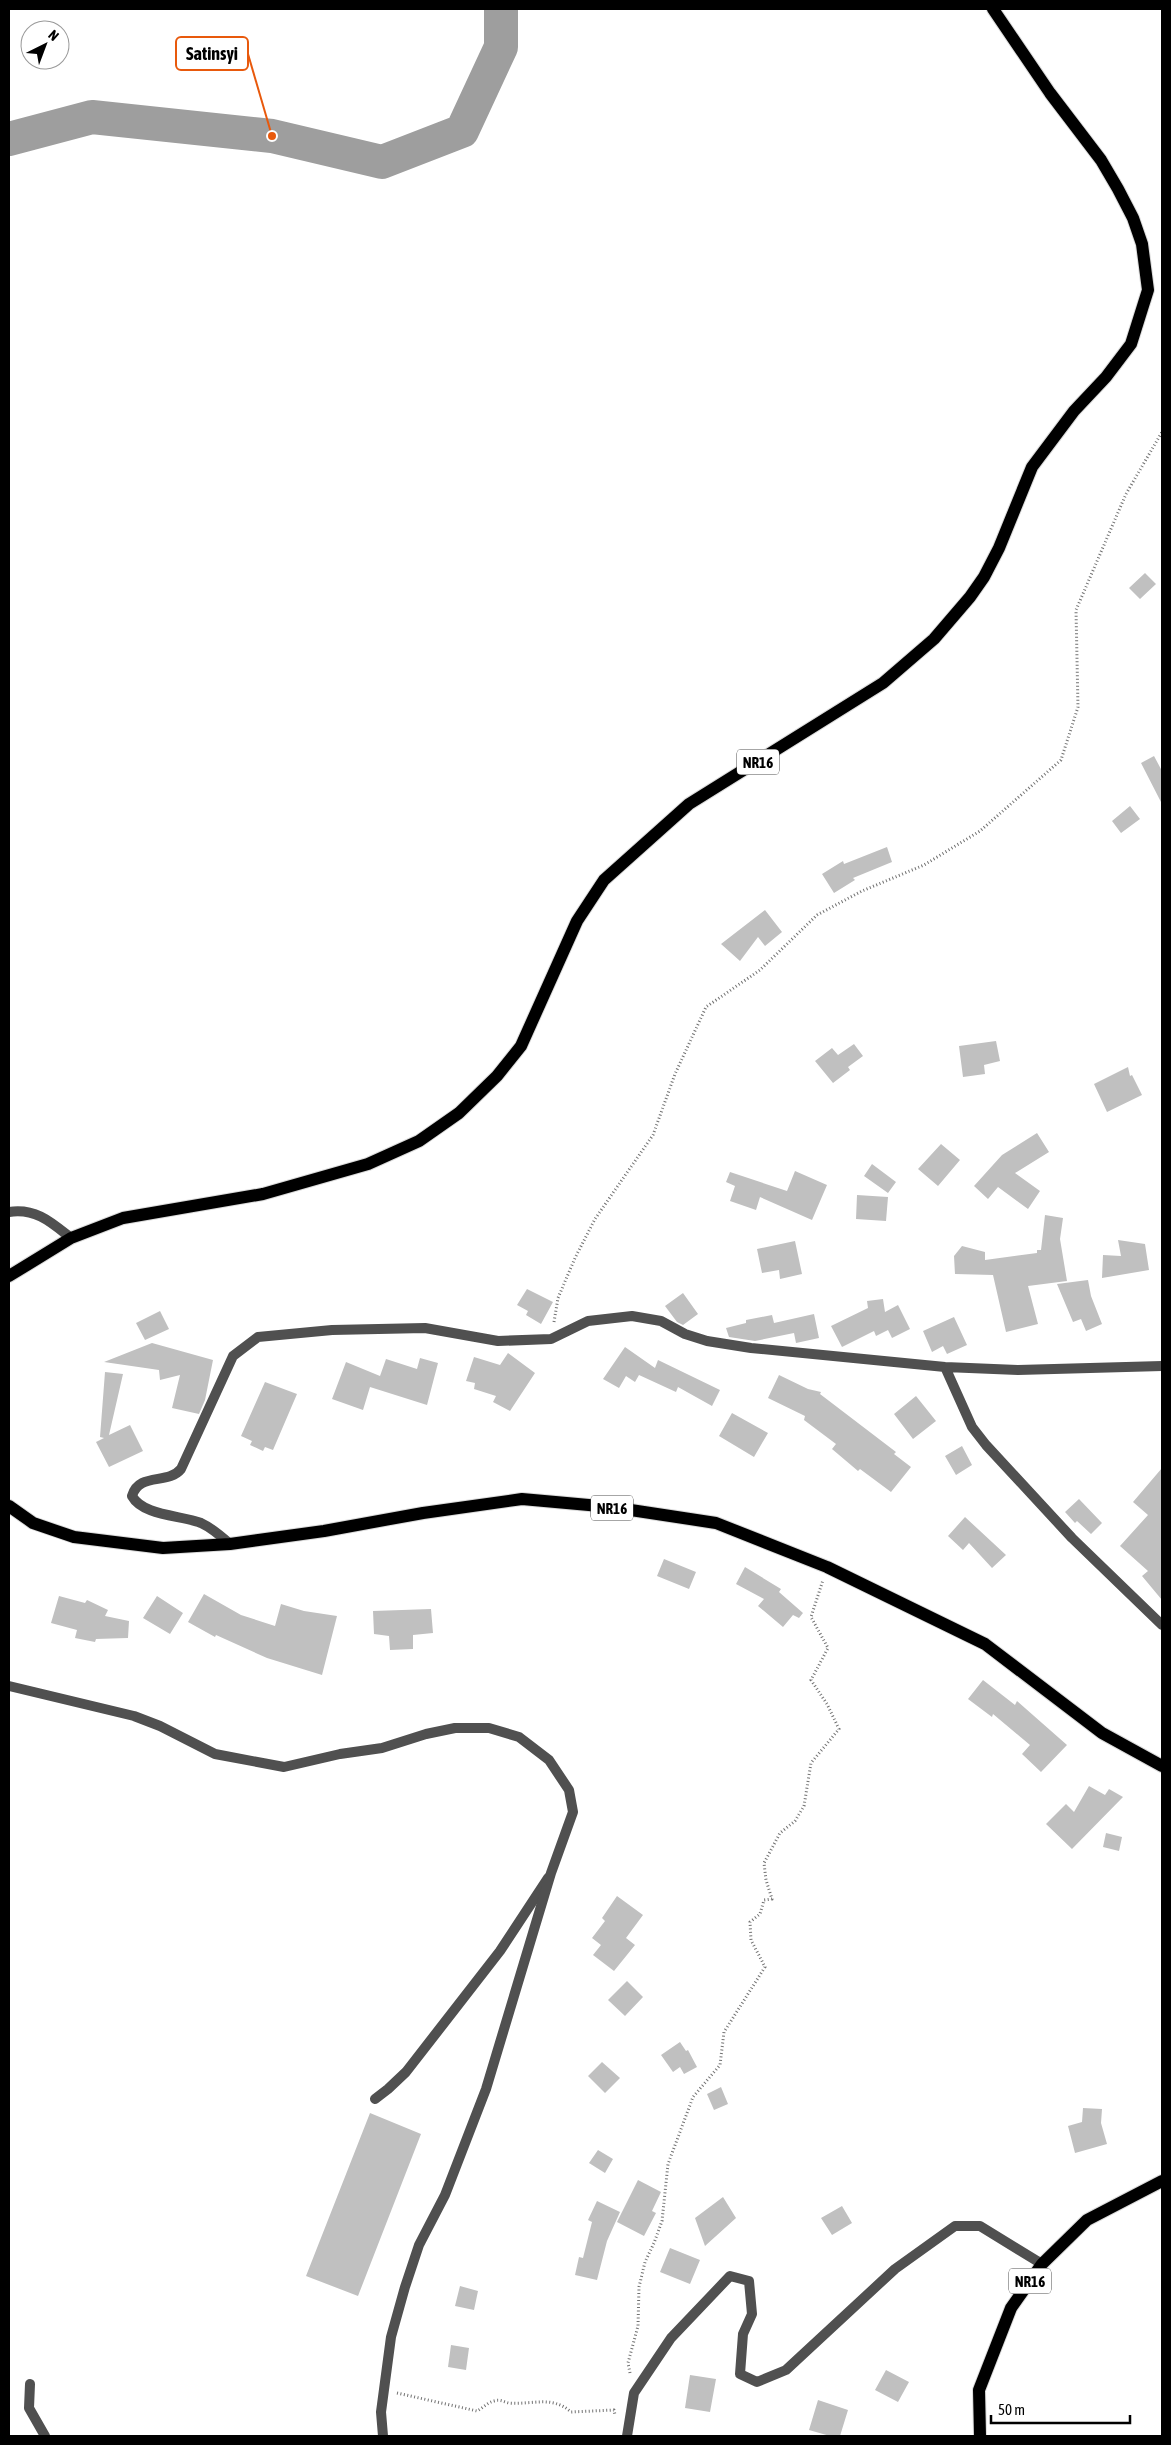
<svg xmlns="http://www.w3.org/2000/svg" width="1171" height="2445" font-family="'Asap Condensed',sans-serif">
<style>
.lines{fill:none;stroke-linecap:round;stroke-linejoin:round}
.river{stroke:#9e9e9e;stroke-width:34}
.building{fill:#c0c0c0}
.primary-casing{stroke:#dbdbdb;stroke-width:14}
.path{stroke:#727272;stroke-width:3;stroke-dasharray:1 2.5;stroke-linecap:butt}
.lane{stroke:#505050;stroke-width:10}
.street{stroke:#505050;stroke-width:10}
.primary{stroke:#000;stroke-width:12}
.labels{text-anchor:middle;dominant-baseline:central;stroke-width:4;stroke-linejoin:round;paint-order:stroke}
.shield{fill:#fff;stroke:#4c4c4c;stroke-width:1}
.shield-label{font-size:15px;font-weight:bold;fill:#000}
.leader{fill:none;stroke:#e8590c;stroke-width:2}
.callout-dot{fill:#e8590c;stroke:#fff;stroke-width:2}
.callout{fill:#fff;stroke:#e8590c;stroke-width:2}
.callout-label{font-size:18px;text-anchor:middle;font-weight:bold;fill:#000}
</style>
<rect width="100%" height="100%" fill="#fff"/>
<g class="lines">
<path class="river" d="M 9,139 L 92,117 L 272,136 L 382,162 L 462,131 L 501,47 L 501,9"/>
</g>
<path class="building" d="M 1145,573 L 1156,584 L 1140,599 L 1129,588 Z
M 1154,756 L 1162,771 L 1162,804 L 1141,763 Z
M 1130,806 L 1140,819 L 1121,833 L 1112,821 Z
M 887,847 L 892,862 L 853,878 L 855,880 L 834,893 L 822,874 L 843,861 L 844,864 Z
M 765,910 L 782,932 L 765,946 L 758,937 L 740,961 L 721,944 Z
M 996,1041 L 1000,1061 L 984,1065 L 985,1074 L 963,1077 L 959,1046 Z
M 854,1044 L 863,1056 L 848,1067 L 850,1070 L 833,1083 L 815,1061 L 832,1048 L 838,1055 Z
M 1128,1067 L 1130,1076 L 1132,1075 L 1142,1095 L 1107,1112 L 1094,1084 Z
M 1037,1133 L 1049,1152 L 1015,1173 L 1040,1191 L 1028,1209 L 998,1187 L 988,1199 L 974,1186 L 1002,1155 Z
M 941,1144 L 960,1160 L 938,1186 L 918,1169 Z
M 872,1164 L 896,1182 L 888,1193 L 864,1176 Z
M 795,1171 L 827,1185 L 812,1220 L 760,1197 L 756,1210 L 730,1201 L 735,1186 L 726,1182 L 730,1172 L 787,1191 Z
M 857,1195 L 888,1197 L 886,1221 L 856,1219 Z
M 1045,1215 L 1063,1218 L 1060,1239 L 1067,1281 L 1028,1286 L 1038,1324 L 1006,1332 L 993,1275 L 955,1274 L 954,1256 L 962,1246 L 985,1252 L 985,1260 L 1037,1253 L 1037,1250 L 1041,1250 Z
M 1118,1240 L 1145,1244 L 1149,1270 L 1102,1278 L 1103,1255 L 1121,1256 Z
M 795,1241 L 802,1274 L 780,1279 L 779,1270 L 762,1273 L 757,1249 Z
M 1088,1280 L 1091,1296 L 1102,1324 L 1086,1331 L 1081,1319 L 1073,1322 L 1057,1284 Z
M 527,1289 L 553,1302 L 541,1324 L 526,1315 L 528,1311 L 517,1305 Z
M 683,1293 L 698,1314 L 683,1325 L 677,1322 L 665,1306 Z
M 883,1299 L 885,1312 L 898,1305 L 910,1329 L 892,1338 L 888,1330 L 876,1336 L 874,1331 L 842,1347 L 831,1326 L 868,1308 L 867,1301 Z
M 160,1311 L 169,1329 L 145,1340 L 136,1323 Z
M 814,1314 L 819,1338 L 796,1343 L 794,1333 L 755,1341 L 729,1337 L 726,1328 L 746,1323 L 746,1320 L 772,1315 L 774,1323 Z
M 954,1317 L 967,1345 L 947,1354 L 943,1346 L 932,1352 L 923,1331 Z
M 152,1343 L 213,1360 L 205,1400 L 199,1414 L 172,1408 L 180,1375 L 160,1380 L 159,1370 L 104,1362 Z
M 625,1347 L 655,1368 L 658,1360 L 720,1390 L 712,1406 L 678,1387 L 676,1392 L 639,1375 L 635,1382 L 626,1376 L 619,1388 L 603,1379 Z
M 508,1353 L 535,1373 L 510,1411 L 493,1402 L 496,1396 L 474,1389 L 475,1383 L 466,1381 L 474,1357 L 500,1365 Z
M 420,1358 L 438,1363 L 427,1405 L 370,1387 L 363,1410 L 332,1399 L 346,1362 L 380,1376 L 386,1359 L 417,1369 Z
M 105,1372 L 123,1374 L 109,1435 L 130,1425 L 143,1451 L 109,1467 L 96,1442 L 104,1438 L 100,1437 Z
M 779,1375 L 808,1389 L 821,1392 L 820,1394 L 896,1452 L 894,1454 L 911,1467 L 891,1492 L 860,1469 L 858,1471 L 832,1449 L 836,1444 L 804,1420 L 805,1416 L 768,1398 Z
M 265,1382 L 297,1394 L 273,1450 L 265,1447 L 263,1451 L 250,1445 L 252,1441 L 241,1436 Z
M 916,1396 L 936,1421 L 913,1439 L 894,1414 Z
M 732,1413 L 768,1433 L 754,1457 L 719,1436 Z
M 962,1446 L 972,1465 L 956,1475 L 945,1456 Z
M 1162,1468 L 1162,1600 L 1142,1576 L 1148,1571 L 1120,1546 L 1148,1515 L 1133,1502 Z
M 1079,1499 L 1102,1523 L 1091,1534 L 1077,1521 L 1075,1523 L 1065,1512 Z
M 965,1517 L 1006,1555 L 992,1568 L 969,1543 L 963,1550 L 948,1536 Z
M 664,1559 L 696,1572 L 689,1589 L 657,1576 Z
M 745,1567 L 781,1589 L 779,1592 L 803,1613 L 799,1618 L 793,1615 L 783,1627 L 758,1606 L 764,1599 L 736,1584 Z
M 204,1594 L 241,1615 L 275,1626 L 281,1604 L 304,1611 L 337,1616 L 322,1675 L 267,1658 L 216,1635 L 215,1637 L 188,1622 Z
M 59,1596 L 85,1603 L 87,1600 L 108,1610 L 105,1616 L 129,1621 L 128,1638 L 96,1639 L 95,1642 L 75,1638 L 77,1630 L 51,1623 Z
M 157,1596 L 183,1613 L 170,1634 L 143,1618 Z
M 431,1609 L 433,1633 L 413,1635 L 413,1649 L 390,1650 L 389,1636 L 374,1634 L 373,1611 Z
M 983,1680 L 1015,1705 L 1017,1701 L 1067,1745 L 1041,1772 L 1022,1754 L 1030,1745 L 993,1714 L 992,1717 L 968,1699 Z
M 1089,1786 L 1105,1795 L 1109,1789 L 1123,1797 L 1072,1849 L 1046,1824 L 1066,1804 L 1074,1812 Z
M 1106,1833 L 1122,1837 L 1119,1851 L 1103,1847 Z
M 617,1896 L 643,1915 L 626,1938 L 635,1945 L 614,1971 L 593,1955 L 601,1945 L 592,1938 L 605,1921 L 602,1918 Z
M 627,1981 L 643,1997 L 625,2016 L 608,2000 Z
M 680,2042 L 686,2051 L 688,2050 L 697,2067 L 684,2074 L 680,2067 L 673,2072 L 661,2055 Z
M 602,2062 L 620,2078 L 605,2093 L 588,2076 Z
M 721,2087 L 728,2104 L 714,2110 L 707,2094 Z
M 1083,2108 L 1102,2109 L 1101,2123 L 1107,2144 L 1075,2153 L 1068,2126 L 1082,2122 Z
M 370,2113 L 421,2134 L 358,2296 L 306,2276 Z
M 598,2150 L 613,2159 L 605,2173 L 589,2163 Z
M 638,2180 L 661,2192 L 652,2211 L 656,2213 L 644,2236 L 617,2222 Z
M 723,2197 L 736,2218 L 705,2246 L 695,2218 Z
M 597,2201 L 620,2212 L 607,2241 L 597,2280 L 575,2275 L 579,2257 L 583,2258 L 592,2222 L 588,2220 Z
M 842,2206 L 852,2223 L 832,2235 L 821,2218 Z
M 670,2248 L 700,2260 L 690,2284 L 660,2272 Z
M 460,2286 L 478,2291 L 474,2310 L 455,2306 Z
M 451,2345 L 469,2348 L 466,2370 L 448,2367 Z
M 886,2370 L 909,2382 L 898,2402 L 875,2390 Z
M 690,2375 L 716,2379 L 710,2412 L 685,2408 Z
M 818,2400 L 848,2410 L 840,2436 L 830,2436 L 809,2430 Z"/>
<g class="lines">
<defs>
<path id="primary" d="M 9,1276 L 71,1238 L 123,1218 L 263,1194 L 368,1164 L 419,1141 L 459,1113 L 497,1076 L 521,1046 L 577,921 L 604,880 L 689,804 L 883,683 L 934,639 L 970,597 L 984,577 L 999,548 L 1032,467 L 1074,411 L 1106,377 L 1131,344 L 1148,290 L 1142,244 L 1133,218 L 1118,189 L 1101,160 L 1050,93 L 993,9
M 9,1506 L 33,1523 L 74,1537 L 163,1548 L 230,1544 L 324,1531 L 423,1513 L 522,1499 L 611,1507 L 716,1523 L 827,1567 L 985,1644 L 1102,1733 L 1162,1766
M 980,2436 L 979,2390 L 1011,2308 L 1042,2264 L 1087,2220 L 1162,2181"/>
</defs>
<use href="#primary" class="primary-casing"/>
<path class="path" d="M 554,1322 L 558,1298 L 575,1258 L 595,1219 L 653,1135 L 675,1074 L 706,1007 L 760,970 L 817,915 L 862,891 L 924,865 L 980,831 L 1061,760 L 1078,707 L 1076,610 L 1126,494 L 1162,432
M 630,2373 L 628,2363 L 638,2326 L 639,2287 L 645,2262 L 654,2243 L 662,2221 L 668,2164 L 693,2097 L 720,2065 L 724,2032 L 765,1967 L 751,1940 L 750,1922 L 760,1914 L 764,1900 L 772,1899 L 766,1880 L 764,1863 L 780,1833 L 795,1821 L 804,1806 L 811,1763 L 839,1729 L 827,1704 L 811,1680 L 828,1648 L 811,1617 L 823,1580
M 397,2393 L 477,2411 C 483,2408 488,2402 494,2401 C 500,2399 504,2402 509,2403 C 532,2405 552,2395 571,2412 L 614,2410 L 615,2415"/>
<path class="lane" d="M 375,2099 L 388,2089 L 406,2072 L 500,1951 L 548,1878
M 30,2384 L 29,2408 L 45,2436"/>
<path class="street" d="M 9,1212 C 36,1208 51,1222 71,1238
M 945,1367 L 972,1427 L 986,1445 L 1072,1538 L 1162,1625
M 230,1544 C 221,1536 212,1528 201,1523 C 181,1515 143,1516 132,1496 C 139,1472 168,1485 181,1469 L 233,1356 L 258,1337 L 332,1330 L 425,1328 L 498,1341 L 551,1339 L 588,1321 L 632,1316 L 661,1321 L 685,1334 L 707,1341 L 751,1348 L 945,1367 L 1018,1370 L 1162,1366
M 9,1686 L 134,1716 L 160,1726 L 215,1754 L 284,1767 L 340,1754 L 382,1748 L 426,1734 L 455,1728 L 489,1728 L 519,1737 L 549,1760 L 569,1790 L 573,1812 L 551,1873 L 486,2089 L 445,2195 L 419,2245 L 405,2287 L 391,2337 L 381,2412 L 383,2436
M 627,2436 L 634,2393 L 671,2338 L 730,2276 L 749,2281 L 752,2314 L 743,2334 L 740,2374 L 757,2382 L 786,2370 L 895,2269 L 955,2226 L 980,2226 L 1042,2264"/>
<use href="#primary" class="primary"/>
</g>
<g class="labels">
<g class="shield">
<rect x="737" y="749.5" width="42" height="25" rx="4"/>
<rect x="591" y="1495.5" width="42" height="25" rx="4"/>
<rect x="1009" y="2268.5" width="42" height="25" rx="4"/>
</g>
<g class="shield-label">
<text x="758" y="762">NR16</text>
<text x="612" y="1508">NR16</text>
<text x="1030" y="2281">NR16</text>
</g>
</g>
<path class="leader" d="M272 136L248 54"/>
<circle class="callout-dot" cx="272" cy="136" r="5"/>
<rect class="callout" x="176" y="37" width="72" height="33" rx="5"/>
<g class="callout-label">
<text x="212" y="60">Satinsyi</text>
</g>
<rect width="1171" height="2445" fill="none" stroke="#000000" stroke-width="20"/>
<g transform="translate(45 45) rotate(42)"><circle r="24" fill="#ffffff" stroke="#999999"/>
<path d="M0-4L9 19L0 12L-9 19Z" fill="#000000"/>
<text y="-8" font-size="14" font-weight="bold" text-anchor="middle" fill="#000000">N</text>
</g>
<path d="M991 2415v8h139v-8" fill="none" stroke="#000000" stroke-width="2.5"/>
<text x="998" y="2415" font-size="15" fill="#000000" stroke="#ffffff" stroke-width="4" paint-order="stroke">50 m</text>
</svg>
